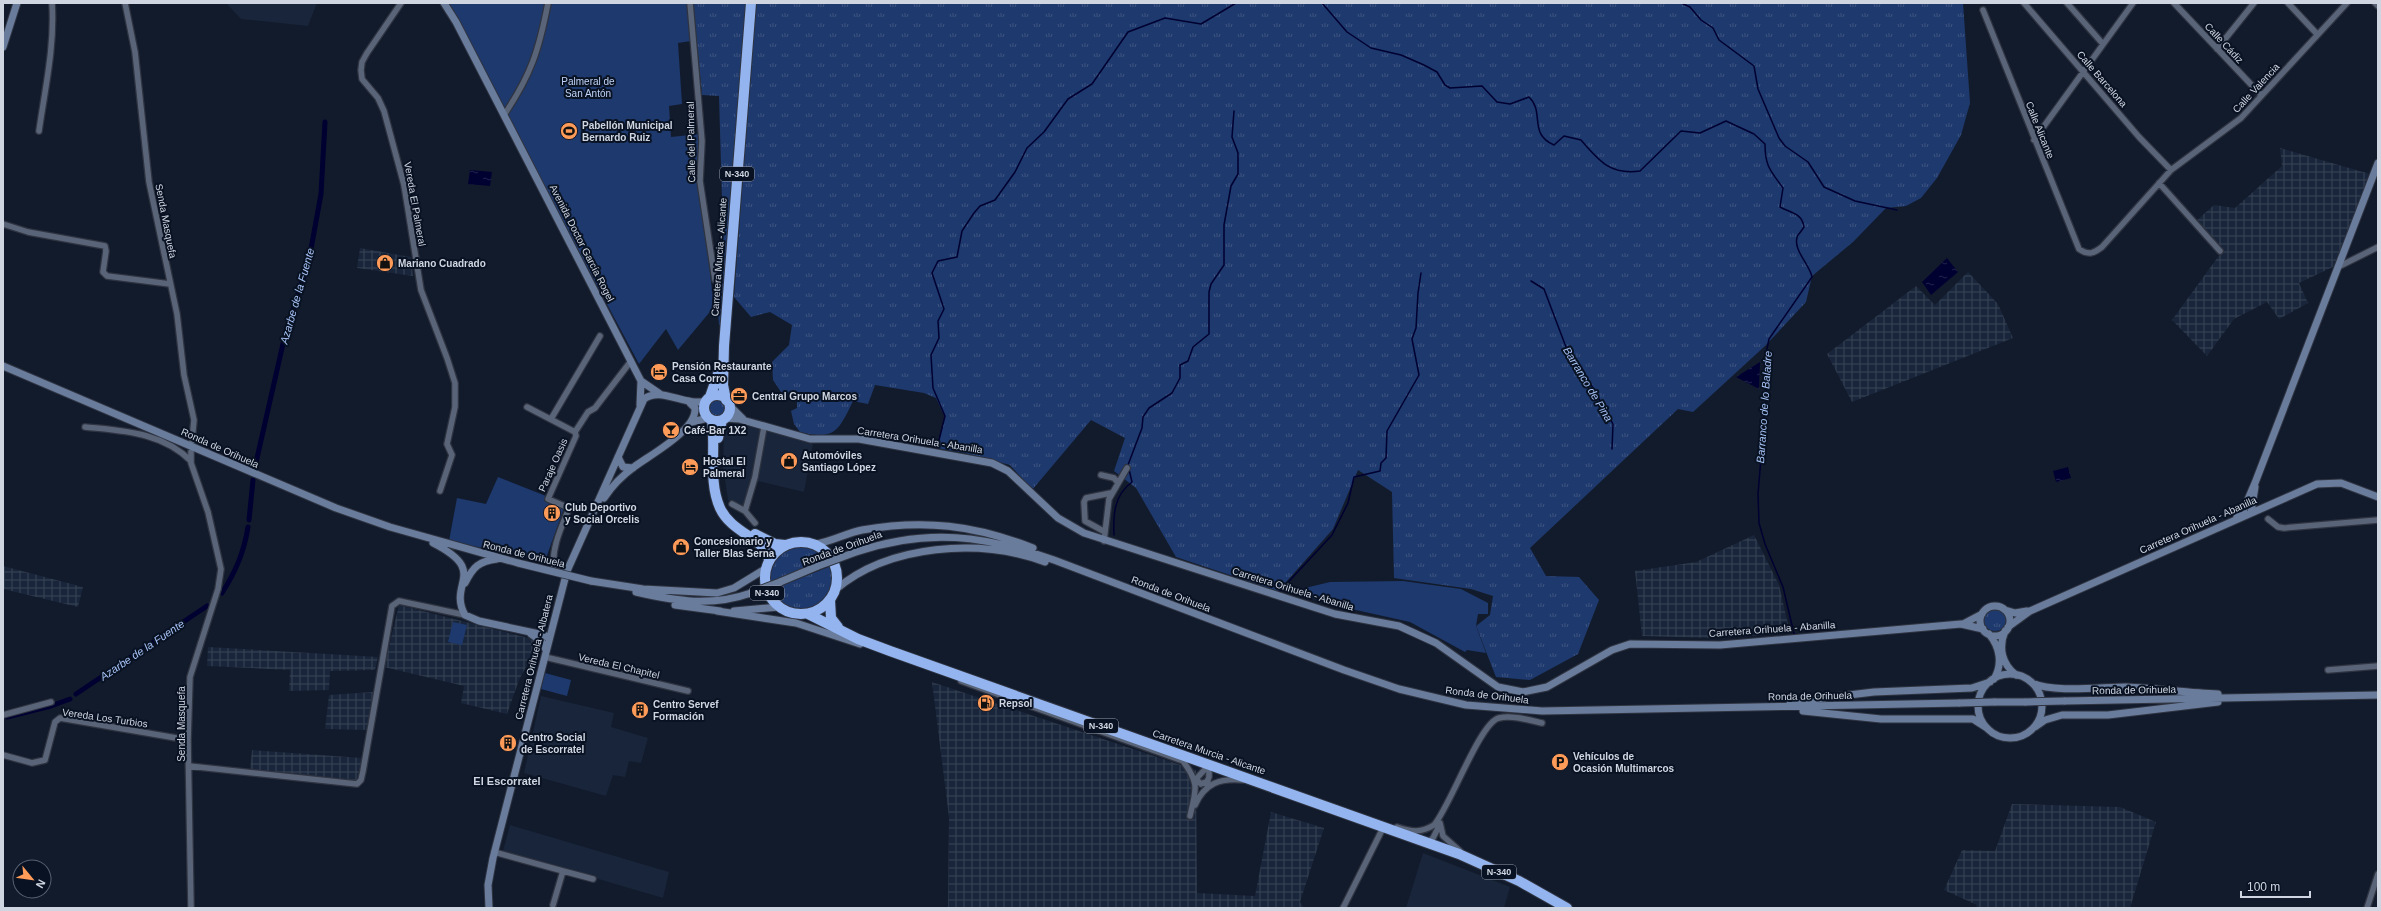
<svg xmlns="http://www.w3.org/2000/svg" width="2381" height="911" font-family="Helvetica,sans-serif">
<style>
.built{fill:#19253a}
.industrial{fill:url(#industrial-grid)}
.grass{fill:url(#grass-tufts)}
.park{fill:#1e396d}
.water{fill:url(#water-ripples)}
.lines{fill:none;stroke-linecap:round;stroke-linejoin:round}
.stream{stroke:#000031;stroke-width:1.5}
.canal{stroke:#000031;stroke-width:5}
.street-casing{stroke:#2f3441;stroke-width:8}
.secondary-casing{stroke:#2f3441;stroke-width:9}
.highway-casing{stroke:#2f3441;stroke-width:12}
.street{stroke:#596478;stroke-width:5.5}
.secondary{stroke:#6a7c9c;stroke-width:7}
.highway{stroke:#93b4ef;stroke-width:10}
.secondary-bridge-casing{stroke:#2f3441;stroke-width:9;stroke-linecap:butt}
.secondary-bridge{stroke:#6a7c9c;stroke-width:7}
.labels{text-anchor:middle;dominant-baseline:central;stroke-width:4;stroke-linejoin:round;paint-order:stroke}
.shield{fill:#091222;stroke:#949ba8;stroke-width:1}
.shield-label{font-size:9px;font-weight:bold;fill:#cfd6e2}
.street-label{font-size:10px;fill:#cfd6e2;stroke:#091222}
.park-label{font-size:10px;fill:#c0d3f6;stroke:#091222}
.poi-label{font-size:10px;font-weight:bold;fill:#cfd6e2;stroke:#091222;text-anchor:start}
.water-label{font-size:11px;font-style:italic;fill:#a5c1f4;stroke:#091222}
.neighbourhood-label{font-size:11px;font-weight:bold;fill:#cfd6e2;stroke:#091222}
</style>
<defs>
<pattern id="industrial-grid" width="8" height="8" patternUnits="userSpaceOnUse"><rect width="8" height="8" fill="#19253a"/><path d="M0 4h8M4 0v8" fill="none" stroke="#394456"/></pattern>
<pattern id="grass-tufts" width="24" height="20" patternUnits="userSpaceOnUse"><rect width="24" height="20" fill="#1e396d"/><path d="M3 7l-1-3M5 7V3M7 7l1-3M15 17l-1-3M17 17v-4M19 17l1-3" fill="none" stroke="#3e5582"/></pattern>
<pattern id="water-ripples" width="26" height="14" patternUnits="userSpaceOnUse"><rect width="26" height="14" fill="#000031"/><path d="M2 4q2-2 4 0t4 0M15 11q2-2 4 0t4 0" fill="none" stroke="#24244f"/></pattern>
</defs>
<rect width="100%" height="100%" fill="#121b2c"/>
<path class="built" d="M 226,3 L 317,3 L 308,26 L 241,19 Z
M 744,423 L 813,443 L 804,492 L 758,481 L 745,508 L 728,500 L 723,467 L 724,429 L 732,424 Z
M 541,696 L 614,713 L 611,727 L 648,738 L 641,763 L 629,761 L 625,777 L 613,775 L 606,796 L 524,773 Z
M 510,825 L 669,872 L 663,898 L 503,851 Z
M 1423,853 L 1510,887 L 1504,908 L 1406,908 Z"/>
<path class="industrial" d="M 2280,148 L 2370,174 L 2335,266 L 2299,283 L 2308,303 L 2279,319 L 2267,302 L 2234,319 L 2207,356 L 2172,320 L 2223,250 L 2197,220 L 2214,205 L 2235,208 L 2282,166 Z
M 360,248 L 411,257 L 413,276 L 357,268 Z
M 1968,272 L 1998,304 L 2013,338 L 1852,402 L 1827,354 L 1916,286 L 1935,305 Z
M 1754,535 L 1779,585 L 1790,633 L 1713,638 L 1642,636 L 1635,571 L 1696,562 Z
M 3,566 L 83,587 L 78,607 L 3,589 Z
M 399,605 L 540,641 L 519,680 L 507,714 L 461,703 L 464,686 L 384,667 Z
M 208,647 L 328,654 L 378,657 L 375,670 L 330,671 L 329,690 L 289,691 L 290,670 L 207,666 Z
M 932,682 L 1196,770 L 1197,893 L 1255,896 L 1271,812 L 1324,828 L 1300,902 L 1304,908 L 948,908 L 949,817 Z
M 373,692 L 367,730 L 325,729 L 329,695 Z
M 252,750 L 362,758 L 357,782 L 250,770 Z
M 2012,804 L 2120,807 L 2156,822 L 2130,908 L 1976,908 L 1977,905 L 1944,890 L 1962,850 L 1995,851 Z"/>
<path class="grass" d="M 693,3 L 748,3 L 723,326 L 719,325 L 716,288 L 724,268 L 719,96 L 702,95 Z
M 756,3 L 1963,3 L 1970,103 L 1961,135 L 1937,178 L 1921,198 L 1906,206 L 1886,208 L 1853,242 L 1812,276 L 1806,302 L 1765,346 L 1693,412 L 1678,409 L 1530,548 L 1546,576 L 1579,577 L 1599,600 L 1578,654 L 1530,680 L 1496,677 L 1476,626 L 1490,615 L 1493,596 L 1471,589 L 1394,578 L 1392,492 L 1358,470 L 1333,529 L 1278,591 L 1176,557 L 1136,488 L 1114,471 L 1125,438 L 1091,420 L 1032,490 L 1010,465 L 965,453 L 937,448 L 945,417 L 936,398 L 924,393 L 875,385 L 868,404 L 853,401 C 839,430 835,441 800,432 L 794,424 L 791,411 L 797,408 L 797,402 L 791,395 L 785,398 L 773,380 L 772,362 L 789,345 L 792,325 L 770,312 L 751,317 L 734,297 Z
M709 408a8 8 0 1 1 16 0a8 8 0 1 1-16 0Z
M 797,546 L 813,548 L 827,560 L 769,583 C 767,564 779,549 797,546 Z
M 831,566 C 842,606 794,627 772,593 L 771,590 Z
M1984 620a11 11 0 1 1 22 0a11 11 0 1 1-22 0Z"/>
<path class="park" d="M 446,3 L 688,3 L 691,41 L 678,43 L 682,104 L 669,106 L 671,137 L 699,134 L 699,179 L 714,307 L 678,350 L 666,329 L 639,364 Z
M 498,477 L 546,496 L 544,500 L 564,508 L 545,561 L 449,541 L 457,498 L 486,504 Z
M 1403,581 L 1461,589 L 1488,603 L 1488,614 L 1478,614 L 1476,626 L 1486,653 L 1467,650 L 1465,652 L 1410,622 L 1338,606 L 1305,596 L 1301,589 L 1330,582 Z
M 453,622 L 467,625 L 462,645 L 448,642 Z
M 545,673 L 571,680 L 567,696 L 541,689 Z"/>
<path class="water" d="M 470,170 L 492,172 L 490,186 L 468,184 Z
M 1947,258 L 1958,272 L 1931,295 L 1922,282 Z
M 1760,362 L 1759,389 L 1736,377 Z
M 2068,467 L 2071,478 L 2056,482 L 2053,471 Z"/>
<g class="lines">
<path class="stream" d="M 1322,3 L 1347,32 L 1371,48 L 1401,55 L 1424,65 L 1437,72 L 1445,85 L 1450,88 L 1482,86 L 1497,102 L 1510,104 L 1529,97 C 1545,112 1528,134 1554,145 L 1564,136 L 1581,140 C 1599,161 1610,175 1640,171 L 1681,131 L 1700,133 L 1726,121 L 1754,134 L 1765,144 C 1765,166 1770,170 1783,188 L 1780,207 C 1791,213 1802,213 1804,227 C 1802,230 1800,233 1798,235 C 1791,248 1810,265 1812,277 L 1769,339 L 1766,354 L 1766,398 L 1758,494 L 1759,523 L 1765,544 L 1783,587 L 1794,634
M 1681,3 L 1690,7 L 1701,20 L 1713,28 L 1719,40 L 1754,66 L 1758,89 L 1779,138 L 1785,146 L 1808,162 L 1824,187 L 1855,201 L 1897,210
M 1531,281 L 1544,289 L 1569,355 L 1580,365 L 1613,424 L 1612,449
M 937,448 L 945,416 L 933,388 L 931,355 L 939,338 L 938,321 L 944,309 L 932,273 L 938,261 L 957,257 L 962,231 L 974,213 L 980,206 L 995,200 L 1015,172 L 1027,148 L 1044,132 L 1068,99 L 1092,84 L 1128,32 L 1165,18 L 1201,24 L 1236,3
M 1114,535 C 1113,515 1114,495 1132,482 L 1128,465 L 1142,428 L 1143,417 L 1149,408 L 1172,393 L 1180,378 L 1180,365 L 1188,361 L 1193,347 L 1209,334 L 1209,292 L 1211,284 L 1224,265 L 1224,225 L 1231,186 L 1238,174 L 1238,153 L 1232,137 L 1234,111
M 1279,592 L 1332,535 L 1348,503 L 1354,477 L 1380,471 L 1381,463 L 1386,458 L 1387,431 L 1419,375 L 1412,339 L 1416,328 L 1418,293 L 1421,273"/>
<path class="canal" d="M 255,467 L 285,335 L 309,260 L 321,194 L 325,122
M 249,520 L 253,480
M 222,593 C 236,571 244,552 248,527
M 76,694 L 207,606
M 7,717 L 51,706 L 70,699"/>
<defs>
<path id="street" d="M 125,3 L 135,52 L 149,182 L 177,314 L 184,375 L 194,420 L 192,441
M 401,3 L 367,53 L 362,62 L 361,70 L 362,79 L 378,98 L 384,111 L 404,185 L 421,290 L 447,358 L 455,383 L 455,407 L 447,444 L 452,455 L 440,491
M 690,3 L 702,141 L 700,181 L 715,280
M 2024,3 L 2139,137 L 2171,170 L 2241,118 L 2347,3
M 2067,3 L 2103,44
M 2174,3 L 2261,95
M 2288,3 L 2317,34
M 2375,3 L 2378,6
M 1983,10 L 2079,249 C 2089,256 2094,253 2102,247 L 2171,170
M 2217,49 L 2254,3
M 504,115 C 531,75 539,50 548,3
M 39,131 C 45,89 55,45 52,3
M 2034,140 L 2133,3
M 2159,183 L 2220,251
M 3,224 L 28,232 L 105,246 L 106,251 L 103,272 L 107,276 L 170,284
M 2338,267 L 2378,247
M 527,407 L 575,432
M 551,419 L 600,336
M 85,427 C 123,431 162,432 191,461
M 1101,475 L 1114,478 L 1118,483
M 732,504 L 745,511 L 755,523
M 745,511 L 755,477 L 764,427
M 2268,519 L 2278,527 L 2284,528 L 2378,520
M 1105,532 L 1085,521 L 1084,502 L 1086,498 L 1111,493
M 1104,541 L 1109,499 L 1127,468
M 567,571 L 554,568 C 551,548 562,526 569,508 L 548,499 L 576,436 L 575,432 L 588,412 L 595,408 L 631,361
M 545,657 L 688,691
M 2328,670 L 2378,666
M 961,681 L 1183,761 C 1200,784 1196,789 1190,816
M 3,715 L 51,702
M 3,755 L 32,763 L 45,760 L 55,722 L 60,718 L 188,740
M 189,766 L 357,784 L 361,780 L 363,771 L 392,606 L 399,601 L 465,615
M 1208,781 L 1201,784 L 1196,779 L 1209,765
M 1206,784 L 1209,777 L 1209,765
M 1195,805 C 1205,783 1220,778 1243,780
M 1440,823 L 1443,836 L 1460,851
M 1397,827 C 1412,832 1421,833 1434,825 C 1450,807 1480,722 1499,718 C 1512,715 1529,720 1542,723
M 1428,843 L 1433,838 L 1440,824
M 494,852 L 563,871 L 553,905
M 563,871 L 593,879
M 191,908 L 188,740 L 190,677 L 218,589 L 221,569 L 208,512 L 191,463 L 191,452
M 1343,908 L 1384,826
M 2367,908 L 2378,874"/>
<path id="secondary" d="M 444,3 L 456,22 L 641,381 L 660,394
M 3,47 L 17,3
M 3,366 L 336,508 L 390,527 L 518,563
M 640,405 L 641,381
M 729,405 L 743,419
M 725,418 L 739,419 L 810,439 L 859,439 L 992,463 L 1008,471 L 1058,518 L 1084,533 L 1335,614 L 1399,626 L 1436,643 L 1498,687 L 1523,692 L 1547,687 L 1612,650 L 1630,644 L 1720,645 L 1961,624 L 1983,629
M 692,422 L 708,418
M 618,457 L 623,467 L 633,468
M 604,498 C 612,486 623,475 634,467 C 650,455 697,430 695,408 L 690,403
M 2251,512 L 2255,487
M 2237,517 L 2243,511 L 2255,483 L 2378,163
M 433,543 C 490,572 447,583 465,615 L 479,621 L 544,635 L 549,638
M 815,544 C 831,542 846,533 862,530 C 924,519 974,525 1033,548
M 856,552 C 927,528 984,535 1054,560 L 1344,670 L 1399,689 L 1466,705 L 1542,711 L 1960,703
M 591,581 L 643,589 L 717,593 L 734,588 L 765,569
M 780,582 L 818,566
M 465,583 C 473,567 479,561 497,559
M 835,590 C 889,544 980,538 1045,562
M 636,592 C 676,601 711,607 751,593
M 675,605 L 720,611
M1980 621a15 15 0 1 1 30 0a15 15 0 1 1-30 0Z
M 2005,610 L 2015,613 L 2027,611
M 717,611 L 796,623 L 860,644
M 734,611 L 779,607
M 1963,624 L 1982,614
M 2008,627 L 2030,611 L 2317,484 L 2341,483 L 2378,497
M 2005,631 C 1998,648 2002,664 2016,675
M 531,634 L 542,642 L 546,650
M 1989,634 C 2000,647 2003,664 1994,679
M1978 706a32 32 0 1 1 64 0a32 32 0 1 1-64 0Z
M 2032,683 C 2053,693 2102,687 2126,687 C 2157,688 2187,693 2218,694
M 2064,701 L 2378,695
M 1790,702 L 1874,692 L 1972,688 L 1990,682
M 1994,702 L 2026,702
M 1803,711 L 1881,719 L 1973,719 L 1987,728
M 2035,727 L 2045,720 L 2062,715 L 2108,715 L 2218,702
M 489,908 L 488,885 L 493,858 L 567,571 L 644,399 C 661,386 685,407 707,401"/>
<path id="highway" d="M704 408a13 13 0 1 1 26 0a13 13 0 1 1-26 0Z
M 710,397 L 719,371
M 726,400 L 723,385 L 724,346 L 751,3
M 712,420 C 716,449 708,481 720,508 C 732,534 766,538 769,560
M 718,438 L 722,420
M 755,534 L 775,544 L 785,545
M765 578a36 36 0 1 1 72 0a36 36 0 1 1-72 0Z
M 830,600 L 831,618 L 838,627
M 808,614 L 858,639 L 890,651 L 1459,854 L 1519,881 L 1567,908"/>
</defs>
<use href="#street" class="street-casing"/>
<use href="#secondary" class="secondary-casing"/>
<use href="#highway" class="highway-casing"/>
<use href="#street" class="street"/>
<use href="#secondary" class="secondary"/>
<use href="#highway" class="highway"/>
<defs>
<path id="secondary-bridge" d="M 518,563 L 591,581
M 818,566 L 856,552
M 751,593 L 780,582
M 2026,702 L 2064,701
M 1960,703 L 1994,702"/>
</defs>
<use href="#secondary-bridge" class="secondary-bridge-casing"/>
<use href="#secondary-bridge" class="secondary-bridge"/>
</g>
<defs>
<symbol id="stadium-disc" viewBox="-11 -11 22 22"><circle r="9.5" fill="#ff9b59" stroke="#091222"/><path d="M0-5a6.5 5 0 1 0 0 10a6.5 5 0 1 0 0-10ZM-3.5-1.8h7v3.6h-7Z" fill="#111"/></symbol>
<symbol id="shop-disc" viewBox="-11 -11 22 22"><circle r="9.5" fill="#ff9b59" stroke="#091222"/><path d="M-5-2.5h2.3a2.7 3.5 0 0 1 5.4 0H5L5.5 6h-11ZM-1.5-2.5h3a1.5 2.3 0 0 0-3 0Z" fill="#111"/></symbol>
<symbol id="hotel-disc" viewBox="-11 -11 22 22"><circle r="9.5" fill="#ff9b59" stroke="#091222"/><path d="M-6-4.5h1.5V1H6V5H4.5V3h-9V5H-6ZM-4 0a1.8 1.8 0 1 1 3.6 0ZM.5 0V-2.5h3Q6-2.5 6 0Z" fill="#111"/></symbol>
<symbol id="office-disc" viewBox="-11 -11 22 22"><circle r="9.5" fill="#ff9b59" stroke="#091222"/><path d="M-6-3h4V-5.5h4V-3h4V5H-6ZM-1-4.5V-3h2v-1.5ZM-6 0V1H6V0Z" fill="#111"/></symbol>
<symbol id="bar-disc" viewBox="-11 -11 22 22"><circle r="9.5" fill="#ff9b59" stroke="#091222"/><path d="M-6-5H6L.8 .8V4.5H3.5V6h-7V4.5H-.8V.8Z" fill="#111"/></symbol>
<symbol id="building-disc" viewBox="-11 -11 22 22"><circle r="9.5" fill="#ff9b59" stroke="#091222"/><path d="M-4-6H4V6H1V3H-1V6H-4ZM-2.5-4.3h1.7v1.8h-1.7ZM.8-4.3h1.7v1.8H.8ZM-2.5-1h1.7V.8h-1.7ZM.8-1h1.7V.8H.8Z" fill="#111"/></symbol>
<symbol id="fuel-disc" viewBox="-11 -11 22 22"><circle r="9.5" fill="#ff9b59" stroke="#091222"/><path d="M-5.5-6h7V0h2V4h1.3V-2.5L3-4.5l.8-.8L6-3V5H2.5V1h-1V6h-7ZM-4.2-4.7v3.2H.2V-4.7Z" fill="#111"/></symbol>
<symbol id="parking-disc" viewBox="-11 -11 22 22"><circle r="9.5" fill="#ff9b59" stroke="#091222"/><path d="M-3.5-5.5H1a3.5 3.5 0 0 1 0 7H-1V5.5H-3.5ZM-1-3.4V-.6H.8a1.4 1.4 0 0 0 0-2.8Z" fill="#111"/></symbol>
</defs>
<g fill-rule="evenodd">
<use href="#stadium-disc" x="559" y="121" width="20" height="20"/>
<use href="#shop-disc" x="375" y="253" width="20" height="20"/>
<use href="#hotel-disc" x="649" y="362" width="20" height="20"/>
<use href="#office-disc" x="729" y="386" width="20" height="20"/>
<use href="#bar-disc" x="661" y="420" width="20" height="20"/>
<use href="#shop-disc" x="779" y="451" width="20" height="20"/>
<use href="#hotel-disc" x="680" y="457" width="20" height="20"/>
<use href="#building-disc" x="542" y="503" width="20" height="20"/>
<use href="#shop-disc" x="671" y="537" width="20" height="20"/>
<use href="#fuel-disc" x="976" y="693" width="20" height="20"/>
<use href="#building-disc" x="630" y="700" width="20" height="20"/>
<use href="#building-disc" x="498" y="733" width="20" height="20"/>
<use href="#parking-disc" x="1550" y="752" width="20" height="20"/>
</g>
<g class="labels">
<g class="shield">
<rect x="720" y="167" width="34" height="14" rx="3"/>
<rect x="750" y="586" width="34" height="14" rx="3"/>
<rect x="1084" y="719" width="34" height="14" rx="3"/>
<rect x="1482" y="865" width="34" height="14" rx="3"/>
</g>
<g class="shield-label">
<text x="737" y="174">N-340</text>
<text x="767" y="593">N-340</text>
<text x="1101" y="726">N-340</text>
<text x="1499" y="872">N-340</text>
</g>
<g class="street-label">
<text transform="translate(2224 43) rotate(47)">Calle Cádiz</text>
<text transform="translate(2102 79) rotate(49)">Calle Barcelona</text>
<text transform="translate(2256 88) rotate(-47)">Calle Valencia</text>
<text transform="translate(2040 130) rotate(68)">Calle Alicante</text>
<text transform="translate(691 142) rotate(-91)">Calle del Palmeral</text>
<text transform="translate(415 204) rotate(80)">Vereda El Palmeral</text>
<text transform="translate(166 221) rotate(79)">Senda Masquefa</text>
<text transform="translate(582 243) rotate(63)">Avenida Doctor García Rogel</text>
<text transform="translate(719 257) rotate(-86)">Carretera Murcia - Alicante</text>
<text transform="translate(920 440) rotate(9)">Carretera Orihuela - Abanilla</text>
<text transform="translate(220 448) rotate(24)">Ronda de Orihuela</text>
<text transform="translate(553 465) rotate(-66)">Paraje Oasis</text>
<text transform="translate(2198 525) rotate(-24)">Carretera Orihuela - Abanilla</text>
<text transform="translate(842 548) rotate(-20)">Ronda de Orihuela</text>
<text transform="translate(524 554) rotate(14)">Ronda de Orihuela</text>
<text transform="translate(1293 589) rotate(17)">Carretera Orihuela - Abanilla</text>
<text transform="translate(1171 594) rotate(21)">Ronda de Orihuela</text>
<text transform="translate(1772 629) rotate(-4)">Carretera Orihuela - Abanilla</text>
<text transform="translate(534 657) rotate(-76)">Carretera Orihuela - Albatera</text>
<text transform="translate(619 666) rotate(13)">Vereda El Chapitel</text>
<text transform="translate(2134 690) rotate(-1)">Ronda de Orihuela</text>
<text transform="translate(1487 695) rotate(7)">Ronda de Orihuela</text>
<text transform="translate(1810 696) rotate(-1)">Ronda de Orihuela</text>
<text transform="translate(105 718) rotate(8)">Vereda Los Turbios</text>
<text transform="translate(181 724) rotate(-90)">Senda Masquefa</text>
<text transform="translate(1209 752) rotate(19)">Carretera Murcia - Alicante</text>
</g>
<g class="park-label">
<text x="588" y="81">Palmeral de<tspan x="588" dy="12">San Antón</tspan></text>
</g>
<g class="poi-label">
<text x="582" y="125">Pabellón Municipal<tspan x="582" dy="12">Bernardo Ruiz</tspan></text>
<text x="398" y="263">Mariano Cuadrado</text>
<text x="672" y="366">Pensión Restaurante<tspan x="672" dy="12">Casa Corro</tspan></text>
<text x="752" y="396">Central Grupo Marcos</text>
<text x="684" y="430">Café-Bar 1X2</text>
<text x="802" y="455">Automóviles<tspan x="802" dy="12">Santiago López</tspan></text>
<text x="703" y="461">Hostal El<tspan x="703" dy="12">Palmeral</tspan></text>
<text x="565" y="507">Club Deportivo<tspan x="565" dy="12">y Social Orcelis</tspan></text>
<text x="694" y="541">Concesionario y<tspan x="694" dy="12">Taller Blas Serna</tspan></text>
<text x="999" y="703">Repsol</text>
<text x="653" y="704">Centro Servef<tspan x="653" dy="12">Formación</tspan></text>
<text x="521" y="737">Centro Social<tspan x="521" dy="12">de Escorratel</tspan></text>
<text x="1573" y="756">Vehículos de<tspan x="1573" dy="12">Ocasión Multimarcos</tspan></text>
</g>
<g class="water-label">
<text transform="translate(297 296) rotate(-74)">Azarbe de la Fuente</text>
<text transform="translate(1588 384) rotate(59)">Barranco de Pina</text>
<text transform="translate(1764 407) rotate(-86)">Barranco de lo Baladre</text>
<text transform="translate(142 650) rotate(-34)">Azarbe de la Fuente</text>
</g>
<g class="neighbourhood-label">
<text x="507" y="781">El Escorratel</text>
</g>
</g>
<rect width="2381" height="911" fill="none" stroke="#cfd6e2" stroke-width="8"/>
<g transform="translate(32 879) rotate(119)"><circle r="19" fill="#091222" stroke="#58606f"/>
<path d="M0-3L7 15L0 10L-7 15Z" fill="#ff9b59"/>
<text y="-6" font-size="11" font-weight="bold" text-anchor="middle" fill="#cfd6e2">N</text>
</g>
<path d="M2241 891v6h69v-6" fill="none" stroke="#cfd6e2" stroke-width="2"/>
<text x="2247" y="891" font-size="12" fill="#cfd6e2" stroke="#091222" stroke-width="3" paint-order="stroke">100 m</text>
</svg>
